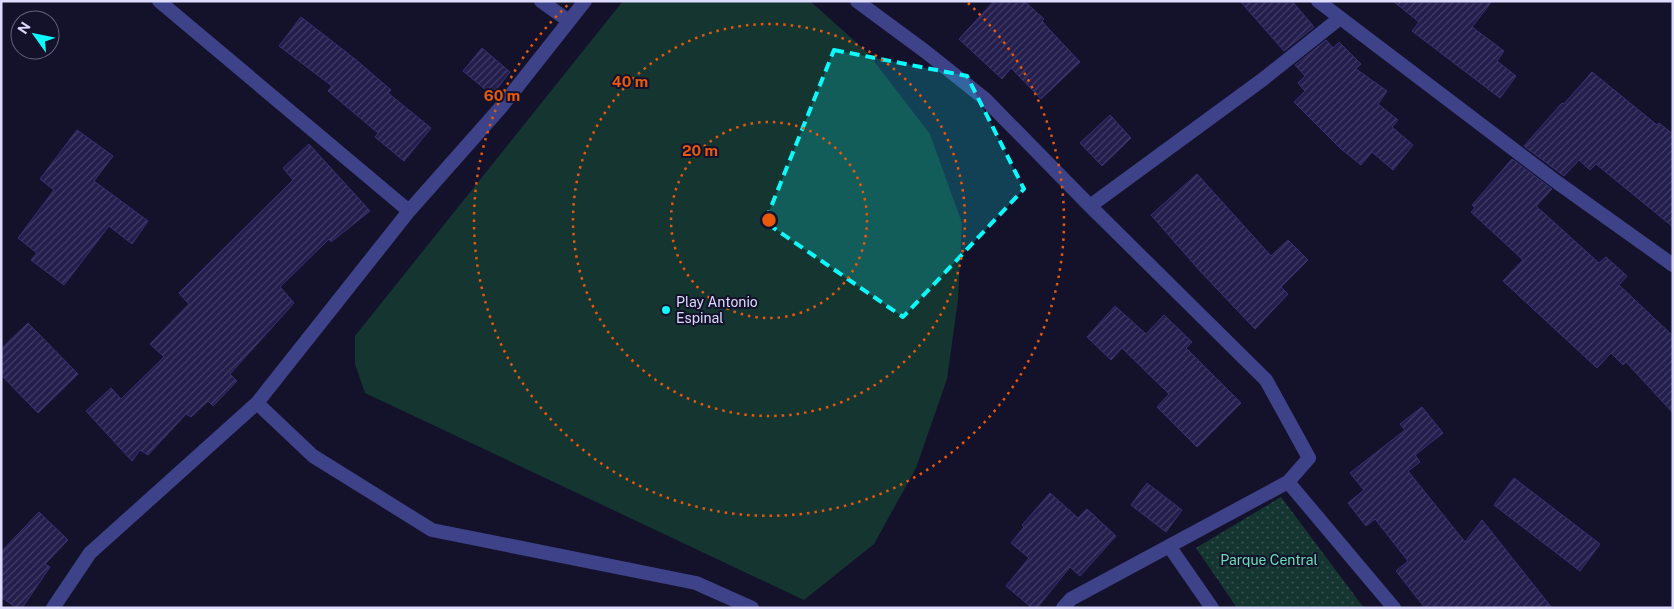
<svg xmlns="http://www.w3.org/2000/svg" width="1674" height="609" font-family="'Public Sans',sans-serif">
<style>
.grass{fill:url(#grass-dots)}
.garden{fill:#153531}
.building{fill:url(#building-hatch);stroke:#383077}
.lines{fill:none;stroke-linecap:round;stroke-linejoin:round}
.minor{stroke:#3e4289;stroke-width:14}
.marked{fill:#0cfafb;fill-opacity:0.2;stroke:#0cfafb;stroke-width:4;stroke-dasharray:10 6;stroke-linejoin:round}
.ring{fill:none;stroke:#e8590c;stroke-width:2.5;stroke-dasharray:2.5 5}
.poi-dot{fill:#0cfafb;stroke:#14122b;stroke-width:2}
.labels{text-anchor:middle;dominant-baseline:central;stroke-width:4;stroke-linejoin:round;paint-order:stroke}
.poi-label{font-size:14px;fill:#dddcfe;stroke:#14122b;text-anchor:start}
.park-label{font-size:14px;fill:#68dfb6;stroke:#14122b}
.centre{fill:#e8590c;stroke:#14122b;stroke-width:2.5}
.ring-label{font-size:15px;text-anchor:middle;font-weight:bold;fill:#e8590c;stroke:#14122b;stroke-width:4;stroke-linejoin:round;paint-order:stroke}
</style>
<defs>
<pattern id="grass-dots" width="8" height="8" patternUnits="userSpaceOnUse" patternTransform="scale(1.25)"><rect width="8" height="8" fill="#153531"/><path d="M2 2h.1M6 6h.1" fill="none" stroke="#375250" stroke-width="1.8" stroke-linecap="round"/></pattern>
<pattern id="building-hatch" width="6" height="6" patternUnits="userSpaceOnUse" patternTransform="scale(1.25)"><rect width="6" height="6" fill="#231e4c"/><path d="M-1 1l2-2M0 6l6-6M5 7l2-2" fill="none" stroke="#423e67"/></pattern>
</defs>
<rect width="100%" height="100%" fill="#14122b"/>
<path class="grass" d="M 1281,497 L 1364,608 L 1237,608 L 1196,548 Z"/>
<path class="garden" d="M 623,1 L 810,1 L 867,52 L 930,134 L 962,223 L 958,300 L 947,379 L 916,468 L 874,544 L 804,600 L 365,393 L 355,364 L 355,336 Z"/>
<path class="building" d="M 994,1 L 1024,1 L 1044,19 L 1042,21 L 1048,28 L 1080,62 L 1041,99 L 1011,68 L 1002,79 L 959,39 Z
M 1240,1 L 1292,1 L 1314,27 L 1284,51 Z
M 1393,1 L 1492,1 L 1472,27 L 1504,51 L 1497,61 L 1516,76 L 1500,98 L 1412,31 L 1419,22 Z
M 301,17 L 355,59 L 391,90 L 388,93 L 431,128 L 404,161 L 375,137 L 378,133 L 328,91 L 332,86 L 279,46 Z
M 1326,40 L 1333,48 L 1339,42 L 1361,64 L 1356,69 L 1387,91 L 1378,104 L 1398,120 L 1392,127 L 1413,145 L 1393,170 L 1372,152 L 1361,165 L 1340,148 L 1294,102 L 1305,91 L 1298,83 L 1305,76 L 1295,65 Z
M 482,48 L 510,72 L 492,95 L 463,71 Z
M 1592,72 L 1657,125 L 1659,123 L 1673,134 L 1673,227 L 1596,164 L 1590,170 L 1579,160 L 1564,176 L 1524,146 L 1562,103 L 1564,104 Z
M 1110,115 L 1131,138 L 1102,166 L 1080,143 Z
M 77,130 L 113,156 L 94,181 L 148,221 L 132,244 L 109,226 L 64,285 L 31,260 L 37,253 L 18,238 L 54,190 L 40,179 Z
M 309,144 L 370,211 L 331,242 L 329,239 L 280,287 L 294,303 L 230,374 L 237,381 L 213,406 L 208,401 L 191,417 L 186,414 L 148,455 L 140,450 L 132,461 L 86,411 L 111,388 L 121,399 L 164,357 L 150,344 L 189,304 L 179,293 L 293,180 L 283,168 Z
M 1512,159 L 1552,189 L 1536,206 L 1599,263 L 1606,257 L 1627,276 L 1619,285 L 1673,336 L 1673,413 L 1626,362 L 1623,365 L 1611,353 L 1597,368 L 1503,281 L 1523,260 L 1471,212 L 1475,208 L 1472,205 Z
M 1197,174 L 1271,256 L 1288,240 L 1308,260 L 1281,287 L 1288,294 L 1255,329 L 1200,271 L 1151,215 Z
M 1115,306 L 1146,334 L 1164,315 L 1192,342 L 1186,348 L 1241,403 L 1197,447 L 1157,407 L 1169,394 L 1122,348 L 1111,360 L 1087,337 Z
M 28,323 L 78,374 L 38,413 L 1,375 L 1,349 Z
M 1422,407 L 1443,433 L 1415,455 L 1420,462 L 1408,471 L 1465,542 L 1482,520 L 1552,608 L 1425,608 L 1396,571 L 1408,561 L 1375,519 L 1366,526 L 1348,503 L 1364,490 L 1350,473 L 1405,430 L 1400,424 Z
M 1514,478 L 1600,544 L 1580,571 L 1494,505 Z
M 1147,483 L 1182,510 L 1166,532 L 1131,505 Z
M 1050,493 L 1078,518 L 1087,509 L 1116,536 L 1080,576 L 1070,567 L 1037,608 L 1032,608 L 1006,586 L 1029,558 L 1011,543 L 1024,527 L 1022,525 Z
M 39,512 L 68,540 L 45,564 L 50,567 L 22,608 L 17,608 L 1,597 L 1,552 Z"/>
<g class="lines">
<path class="minor" d="M 159,1 L 409,211
M 541,1 L 569,21
M 857,1 L 926,52 L 985,99 L 1090,206 L 1266,380 L 1309,458 L 1288,482 L 1071,599 L 1063,608
M 1318,1 L 1558,183 L 1673,265
M 1090,206 L 1262,80 L 1340,18
M 257,403 L 313,456 L 432,530 L 696,583 L 752,608
M 1288,482 L 1394,608
M 1169,546 L 1212,608
M 53,608 L 90,553 L 257,403 L 409,211 L 502,106 L 585,1"/>
</g>
<path class="marked" d="M 834,50 L 967,76 L 1024,189 L 903,317 L 765,222 Z"/>
<g class="ring">
<circle cx="769" cy="220" r="98"/>
<circle cx="769" cy="220" r="196"/>
<path d="M968 3A295 295 0 1 1 570 3"/>
</g>
<circle class="poi-dot" cx="666" cy="310" r="5"/>
<g class="labels">
<g class="poi-label">
<text x="676" y="302">Play Antonio<tspan x="676" dy="16">Espinal</tspan></text>
</g>
<g class="park-label">
<text x="1269" y="560">Parque Central</text>
</g>
</g>
<circle cx="769" cy="220" r="8" class="centre"/>
<g class="ring-label">
<text x="630" y="87">40 m</text>
<text x="502" y="101">60 m</text>
<text x="700" y="156">20 m</text>
</g>
<rect width="1674" height="609" fill="none" stroke="#dddcfe" stroke-width="5"/>
<g transform="translate(35 35) rotate(303)"><circle r="24" fill="#14122b" stroke="#64637f"/>
<path d="M0-4L9 19L0 12L-9 19Z" fill="#0cfafb"/>
<text y="-8" font-size="14" font-weight="bold" text-anchor="middle" fill="#dddcfe">N</text>
</g>
</svg>
